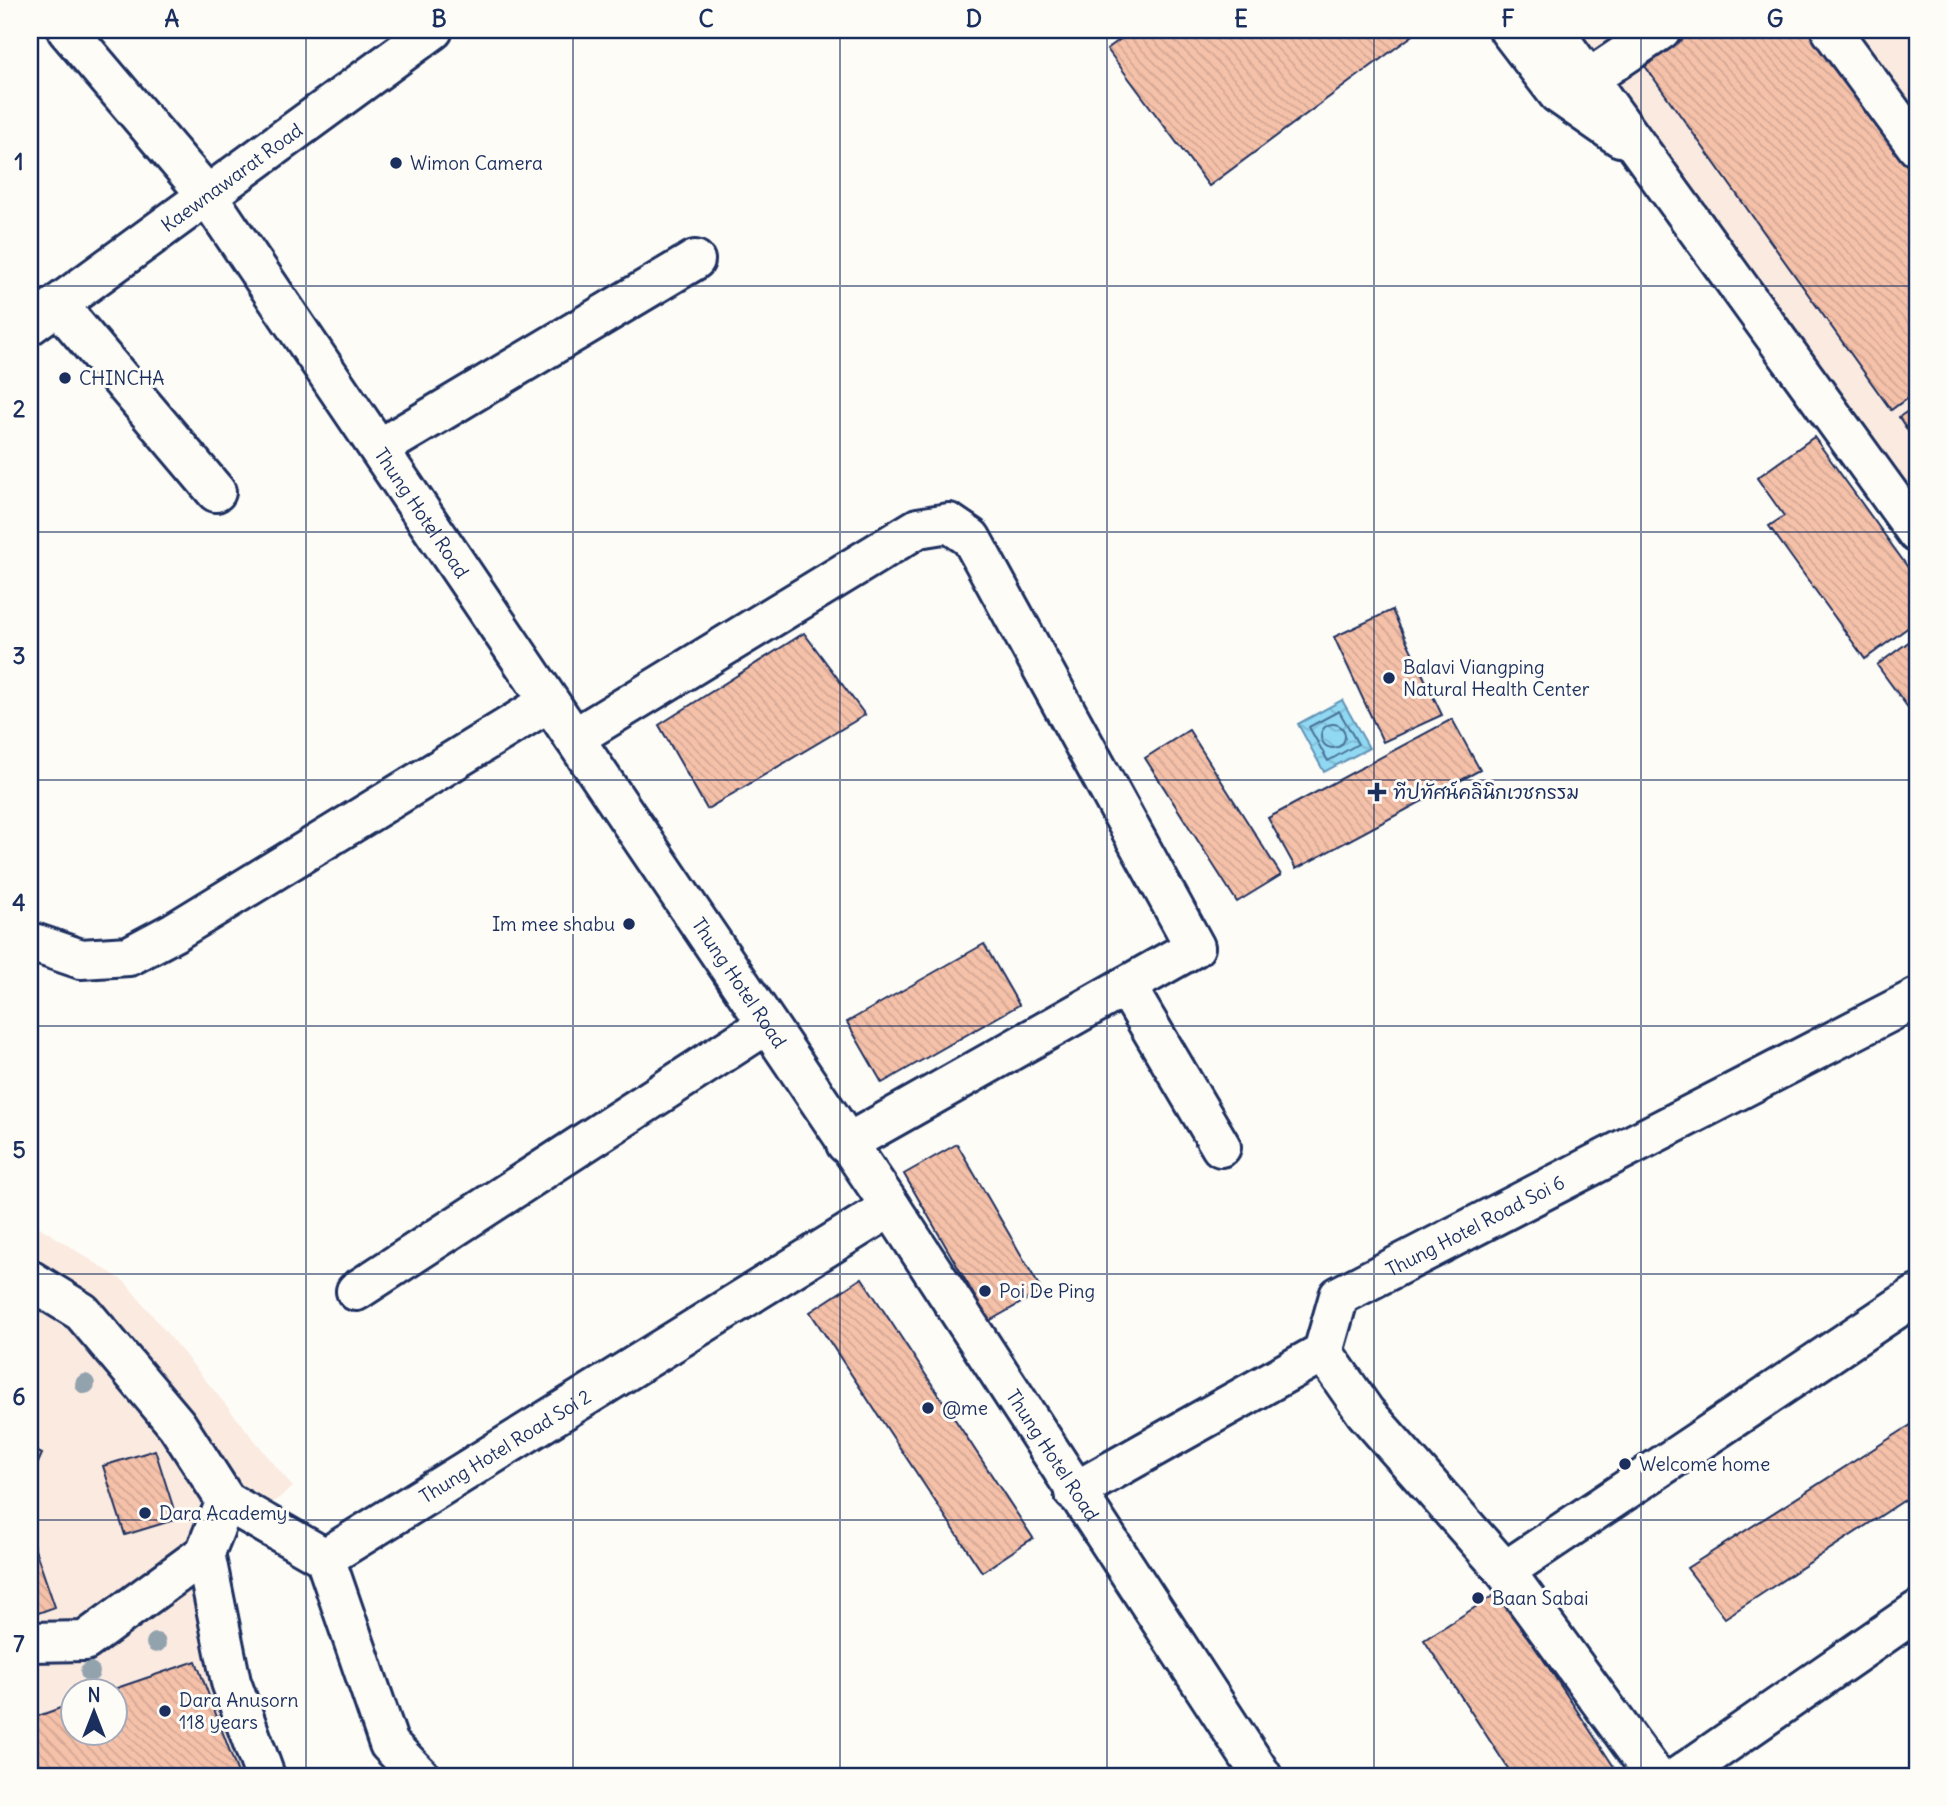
<svg xmlns="http://www.w3.org/2000/svg" width="1947" height="1806" font-family="Delius,'Playpen Sans Thai',sans-serif">
<style>
.built{fill:#fbeae0;fill-rule:evenodd}
.water{fill:url(#water-waves);stroke:#6294b7;stroke-width:2}
.lines{fill:none;stroke-linecap:round;stroke-linejoin:round}
.shore{stroke:#4a7399;stroke-width:2}
.building{fill:url(#building-back-hatch);stroke:#1b2f5e;stroke-width:2}
.minor-casing{stroke:#1b2f5e;stroke-width:44}
.minor{stroke:#fdfcf7;stroke-width:38}
.tree{fill:#92a3ae}
.grid{fill:none;stroke:#1b2f5e;stroke-width:2;stroke-opacity:0.55}
.poi-dot{fill:#1b2f5e;stroke:#fdfcf7;stroke-width:2.5}
.labels{text-anchor:middle;dominant-baseline:central;stroke-width:6;stroke-linejoin:round;paint-order:stroke}
.poi-label{font-size:19px;fill:#1b2f5e;stroke:#fdfcf7;text-anchor:start}
.street-label{font-size:19px;fill:#1b2f5e;stroke:#fdfcf7}
.neatline{fill:none;stroke:#1b2f5e;stroke-width:2.5}
.grid-label{font-size:23px;text-anchor:middle;font-weight:bold;fill:#1b2f5e}
</style>
<defs>
<pattern id="water-waves" width="16" height="10" patternUnits="userSpaceOnUse" patternTransform="scale(1.75)"><rect width="16" height="10" fill="#91d8f2"/><path d="M0 5q4-4 8 0t8 0" fill="none" stroke="#7cbad2"/></pattern>
<pattern id="building-back-hatch" width="6" height="6" patternUnits="userSpaceOnUse" patternTransform="scale(1.75)"><rect width="6" height="6" fill="#f6c1a9"/><path d="M-1 5l2 2M0 0l6 6M5-1l2 2" fill="none" stroke="#d2a694"/></pattern>
</defs>
<rect width="100%" height="100%" fill="#fdfcf7"/>
<filter id="ink" filterUnits="userSpaceOnUse"><feTurbulence type="fractalNoise" baseFrequency=".0143" numOctaves="2"/><feDisplacementMap in="SourceGraphic" scale="14" xChannelSelector="R" yChannelSelector="G"/><feConvolveMatrix kernelMatrix="1 2 1 2 8 2 1 2 1" color-interpolation-filters="sRGB"/></filter>
<g filter="url(#ink)">
<path class="built" d="M 1573,30 L 1917,30 L 1917,496 Z
M 30,1221 L 125,1282 L 293,1487 L 226,1539 L 239,1663 L 279,1776 L 30,1776 ZM 74,1690 L 116,1690 L 116,1732 L 74,1732 Z"/>
<path class="water" d="M 1342,700 L 1369,748 L 1324,772 L 1298,724 Z"/>
<g class="lines">
<path class="shore" d="M 1339,711 L 1358,744 L 1328,761 L 1309,727 Z
M1321 736a12 12 0 1 1 24 0a12 12 0 1 1-24 0Z"/>
</g>
<path class="building" d="M 1133,30 L 1420,30 L 1209,186 L 1107,49 Z
M 1696,30 L 1812,30 L 1917,177 L 1917,391 L 1891,410 L 1645,66 Z
M 1917,405 L 1917,445 L 1899,417 Z
M 1814,437 L 1917,580 L 1917,621 L 1865,659 L 1769,526 L 1784,516 L 1757,478 Z
M 1392,610 L 1442,715 L 1383,742 L 1334,637 Z
M 804,633 L 865,715 L 707,809 L 659,725 Z
M 1917,636 L 1917,720 L 1877,665 Z
M 1452,719 L 1480,770 L 1296,869 L 1268,818 Z
M 1189,730 L 1281,875 L 1237,902 L 1145,758 Z
M 984,944 L 1019,1005 L 882,1083 L 847,1022 Z
M 957,1144 L 1042,1291 L 989,1321 L 904,1174 Z
M 862,1278 L 1033,1538 L 982,1572 L 810,1312 Z
M 1917,1421 L 1917,1492 L 1725,1618 L 1687,1568 Z
M 30,1448 L 42,1454 L 30,1481 Z
M 155,1450 L 177,1519 L 125,1535 L 103,1466 Z
M 30,1535 L 55,1607 L 30,1616 Z
M 1499,1592 L 1620,1776 L 1513,1776 L 1424,1640 Z
M 196,1661 L 239,1776 L 30,1776 L 30,1719 L 74,1703 L 74,1732 L 116,1732 L 116,1690 L 111,1690 Z"/>
<g class="lines">
<defs>
<g id="minor">
<path id="s1" d="M 67,30 L 207,195 L 891,1207 L 1262,1776"/>
<path d="M 1509,30 L 1558,94 L 1620,137"/>
<path d="M 1553,30 L 1917,533"/>
<path d="M 1831,30 L 1917,147"/>
<path d="M 1566,90 L 1590,78 L 1661,30"/>
<path d="M 58,305 L 216,492"/>
<path id="s2" d="M 30,325 L 433,30"/>
<path d="M 380,448 L 695,260"/>
<path d="M 574,738 L 918,528 L 949,523 L 971,538 L 1195,947 L 846,1144"/>
<path d="M 37,944 L 81,959 L 129,956 L 174,932 L 549,702"/>
<path d="M 1126,986 L 1221,1147"/>
<path d="M 30,1280 L 82,1312 L 177,1425 L 226,1501 L 325,1558"/>
<path d="M 356,1291 L 766,1025"/>
<path d="M 1323,1352 L 1365,1412 L 1505,1571 L 1655,1776"/>
<path id="s3" d="M 1074,1492 L 1323,1352 L 1339,1296 L 1917,998"/>
<path d="M 205,1553 L 231,1682 L 265,1776"/>
<path id="s4" d="M 325,1558 L 891,1207"/>
<path d="M 325,1558 L 389,1744 L 420,1776"/>
<path d="M 1505,1571 L 1917,1295"/>
<path d="M 30,1642 L 85,1641 L 205,1553 L 226,1501"/>
<path d="M 1679,1776 L 1917,1611"/>
</g>
</defs>
<use href="#minor" class="minor-casing"/>
<use href="#minor" class="minor"/>
</g>
<g class="tree">
<circle cx="85" cy="1384" r="10"/>
<circle cx="156" cy="1643" r="10"/>
<circle cx="90" cy="1672" r="10"/>
</g>
</g>
<path class="grid" d="M 306,30 L 306,1776M 573,30 L 573,1776M 840,30 L 840,1776M 1107,30 L 1107,1776M 1374,30 L 1374,1776M 1641,30 L 1641,1776M 30,286 L 1917,286M 30,532 L 1917,532M 30,780 L 1917,780M 30,1026 L 1917,1026M 30,1274 L 1917,1274M 30,1520 L 1917,1520"/>
<g class="poi-dot">
<circle cx="396" cy="163" r="7"/>
<circle cx="65" cy="378" r="7"/>
<circle cx="1389" cy="678" r="7"/>
<path d="M1373.5 781.5h7v7h7v7h-7v7h-7v-7h-7v-7h7z"/>
<circle cx="629" cy="924" r="7"/>
<circle cx="985" cy="1291" r="7"/>
<circle cx="928" cy="1408" r="7"/>
<circle cx="1625" cy="1464" r="7"/>
<circle cx="145" cy="1513" r="7"/>
<circle cx="1478" cy="1598" r="7"/>
<circle cx="165" cy="1711" r="7"/>
</g>
<g class="labels">
<g class="poi-label">
<text x="410" y="163">Wimon Camera</text>
<text x="79" y="378">CHINCHA</text>
<text x="1403" y="667">Balavi Viangping<tspan x="1403" dy="22">Natural Health Center</tspan></text>
<text x="1393" y="792">ทีปทัศน์คลินิกเวชกรรม</text>
<text x="615" y="924" text-anchor="end">Im mee shabu</text>
<text x="999" y="1291">Poi De Ping</text>
<text x="942" y="1408">@me</text>
<text x="1639" y="1464">Welcome home</text>
<text x="159" y="1513">Dara Academy</text>
<text x="1492" y="1598">Baan Sabai</text>
<text x="179" y="1700">Dara Anusorn<tspan x="179" dy="22">118 years</tspan></text>
</g>
<g class="street-label">
<text stroke="none"><textPath href="#s2" startOffset="250">Kaewnawarat Road</textPath></text>
<text stroke="none"><textPath href="#s1" startOffset="600">Thung Hotel Road</textPath></text>
<text stroke="none"><textPath href="#s1" startOffset="1167">Thung Hotel Road</textPath></text>
<text stroke="none"><textPath href="#s3" startOffset="497">Thung Hotel Road Soi 6</textPath></text>
<text stroke="none"><textPath href="#s4" startOffset="212">Thung Hotel Road Soi 2</textPath></text>
<text stroke="none"><textPath href="#s1" startOffset="1734">Thung Hotel Road</textPath></text>
</g>
</g>
<rect width="1947" height="1806" fill="none" stroke="#fdfcf7" stroke-width="77"/>
<g transform="translate(94 1712)"><circle r="33" fill="#fdfcf7" stroke="#a3aaba" stroke-width="2"/>
<path d="M0-5L12 26L0 18L-12 26Z" fill="#1b2f5e"/>
<text y="-10" font-size="19" font-weight="bold" text-anchor="middle" fill="#1b2f5e">N</text>
</g>
<rect x="38" y="38" width="1871" height="1730" class="neatline"/>
<g class="grid-label">
<text x="172" y="27">A</text>
<text x="439" y="27">B</text>
<text x="706" y="27">C</text>
<text x="974" y="27">D</text>
<text x="1241" y="27">E</text>
<text x="1508" y="27">F</text>
<text x="1775" y="27">G</text>
<text x="19" y="170">1</text>
<text x="19" y="417">2</text>
<text x="19" y="664">3</text>
<text x="19" y="911">4</text>
<text x="19" y="1158">5</text>
<text x="19" y="1405">6</text>
<text x="19" y="1652">7</text>
</g>
</svg>
